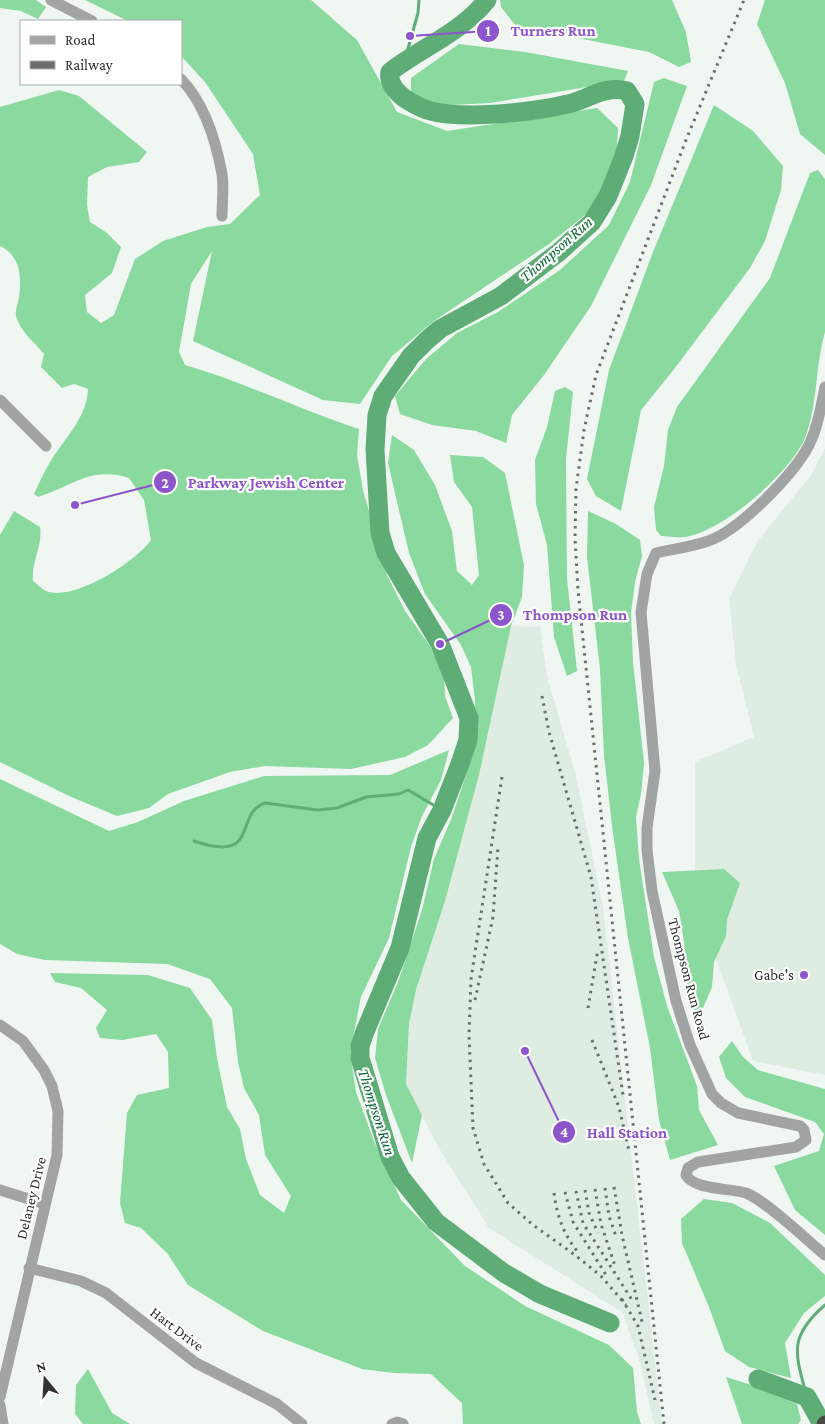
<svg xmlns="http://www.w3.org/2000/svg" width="825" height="1424" font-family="'Crimson Pro',serif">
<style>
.built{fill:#dfece2}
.forest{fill:#8adaa0}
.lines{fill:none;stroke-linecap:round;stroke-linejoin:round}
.stream{stroke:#5ead76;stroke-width:3}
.river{stroke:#5ead76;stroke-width:19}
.minor{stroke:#a1a4a2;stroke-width:11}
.highway{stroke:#464b47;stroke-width:15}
.rail{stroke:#6b6e6b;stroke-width:3;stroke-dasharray:2.5 5;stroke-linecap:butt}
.poi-dot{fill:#8c55cc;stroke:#fff;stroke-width:2}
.labels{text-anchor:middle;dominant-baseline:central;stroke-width:4.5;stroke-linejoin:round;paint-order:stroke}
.poi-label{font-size:15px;fill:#313331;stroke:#fff;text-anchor:end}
.street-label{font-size:15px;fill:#313331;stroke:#fff}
.water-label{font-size:16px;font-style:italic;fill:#0c6835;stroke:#fff}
.leader{fill:none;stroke:#8c55cc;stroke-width:2}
.callout-dot{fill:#8c55cc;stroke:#fff;stroke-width:2}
.mark-label{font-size:15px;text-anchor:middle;font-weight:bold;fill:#fff}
.callout-label{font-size:16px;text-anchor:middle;font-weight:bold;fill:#8c55cc;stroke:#fff;stroke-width:4.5;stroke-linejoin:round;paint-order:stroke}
</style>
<rect width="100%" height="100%" fill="#f0f6f1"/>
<path class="built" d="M 825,448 L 825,1075 L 753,1061 L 695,901 L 695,762 L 754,737 L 736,664 L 729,599 L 757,542 L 811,475 Z
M 511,626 L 540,627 L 547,676 L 576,776 L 603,907 L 662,1424 L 654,1424 L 639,1358 L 622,1312 L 489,1228 L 437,1145 L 406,1084 L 409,1024 L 416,990 L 445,901 L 479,775 Z"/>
<path class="forest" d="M 0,0 L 36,0 L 46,7 L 38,19 L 21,11 L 0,8 Z
M 85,0 L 311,0 L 357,40 L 397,112 L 447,131 L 597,108 L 618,128 L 616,163 L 591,210 L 549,244 L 434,321 L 392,356 L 360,404 L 323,400 L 193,341 L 212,251 L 191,284 L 179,352 L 185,365 C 244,382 300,410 359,429 L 357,455 L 363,490 L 387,575 L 405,611 L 430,646 L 444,674 L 445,696 L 453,718 L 428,745 L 405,757 L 351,769 L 265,766 L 230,772 L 168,794 L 149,808 L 117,816 L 69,796 L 0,762 L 0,535 L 14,511 L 40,527 C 43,545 31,562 33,581 C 37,583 41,589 46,591 C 73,602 136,562 151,540 L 144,500 L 129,478 C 90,466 73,486 38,497 L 34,494 C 39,483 44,472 50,462 C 64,439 87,418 88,389 L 74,384 L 62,388 L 41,367 L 44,354 C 34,342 20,331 16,316 C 15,310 18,303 19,297 C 22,277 20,255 0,246 L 0,107 L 59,90 L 79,96 L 147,152 L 139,162 L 107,167 L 88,177 L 87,205 L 90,222 L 107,233 L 121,247 L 112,273 L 85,295 L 87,312 L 101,323 L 114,315 L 135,259 L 163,241 L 207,227 L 230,224 L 260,195 L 253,154 L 205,82 L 181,56 L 181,21 L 128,21 Z
M 500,0 L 672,0 L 686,32 L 691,62 L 679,67 L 649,52 L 516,26 L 501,7 Z
M 765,0 L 825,0 L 825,155 L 800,134 L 785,83 L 757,24 Z
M 459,44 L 525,52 L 628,71 L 624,81 L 490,103 L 433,106 L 411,92 L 411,78 Z
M 664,78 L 687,86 L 651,185 L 591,306 L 544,375 L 512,415 L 506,443 L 476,431 L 432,425 L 400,414 L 395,396 L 426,359 L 457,333 L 498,312 L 560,270 L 609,225 L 630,182 L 654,82 Z
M 714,105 L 753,131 L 783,166 L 781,190 L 765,241 L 750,268 L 675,368 L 641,410 L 621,511 L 596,496 L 587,479 L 609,370 L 653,252 Z
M 818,170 L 825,179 L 825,332 C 815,366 818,404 805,438 C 791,472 721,534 683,537 C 676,538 668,536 661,536 L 656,530 L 654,507 L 664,466 L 668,430 L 677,407 L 770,278 L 810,173 Z
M 565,387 L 573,392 L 566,459 L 567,579 L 577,671 L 567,676 L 554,637 L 547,545 L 536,504 L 535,460 L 547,427 L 555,391 Z
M 392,435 L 414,450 L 435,485 L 452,531 L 457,571 L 472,585 L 479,575 L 472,507 L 454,482 L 450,455 L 483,457 L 505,473 L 524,565 L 522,597 L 511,626 L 479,775 L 445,901 L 416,990 L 409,1024 L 406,1084 L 422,1115 L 412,1163 L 386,1095 L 375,1058 L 378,1029 L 398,982 L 422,910 L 434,859 L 452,817 L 467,772 L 476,731 L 475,700 L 471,667 L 461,645 L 425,594 L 409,553 L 388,463 Z
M 588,511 L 616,524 L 640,540 L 642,556 L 635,582 L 631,613 L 633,662 L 644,763 L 641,794 L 636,817 L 639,859 L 654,957 L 667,1006 L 697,1086 L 699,1110 L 718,1145 L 670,1160 L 659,1120 L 650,1048 L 628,938 L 612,826 L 604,755 L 600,669 L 587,557 Z
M 449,750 L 441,780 L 422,816 L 411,847 L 389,938 L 361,997 L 350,1052 L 356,1092 L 374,1141 L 401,1200 L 465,1266 L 525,1306 L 609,1345 L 633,1368 L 637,1412 L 641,1424 L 463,1424 L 462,1403 L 431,1374 L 394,1373 L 362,1369 L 263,1331 L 188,1285 L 167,1253 L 141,1228 L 125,1223 L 120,1203 L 127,1113 L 137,1095 L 169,1088 L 168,1052 L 156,1034 L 122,1040 L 100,1038 L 96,1028 L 107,1010 L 81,988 L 55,982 L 50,973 L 148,975 L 190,988 L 212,1020 L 217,1058 L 227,1107 L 240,1129 L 246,1159 L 260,1195 L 284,1213 L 291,1196 L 265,1155 L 259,1115 L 244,1088 L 238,1062 L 232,1008 L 210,979 L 167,964 L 45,960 L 17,954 L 0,944 L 0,779 L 109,831 L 138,822 L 184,801 L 264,776 L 390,775 Z
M 724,869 L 740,883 L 727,920 L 726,936 L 714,962 L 712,987 L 700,1015 L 692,1010 L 686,983 L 684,942 L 679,911 L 662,872 Z
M 732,1041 L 743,1057 L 758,1070 L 825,1089 L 825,1235 L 795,1210 L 774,1166 L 819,1151 L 824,1134 L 815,1122 L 745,1097 L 726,1078 L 719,1057 Z
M 704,1199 L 732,1203 L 770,1223 L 825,1275 L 825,1296 L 804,1313 L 785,1343 L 791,1378 L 749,1367 L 725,1351 L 709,1307 L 682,1243 L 681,1219 Z
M 88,1369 L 112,1413 L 130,1424 L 83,1424 L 75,1414 L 76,1385 Z
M 726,1377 L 761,1388 L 797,1404 L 801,1420 L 798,1424 L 742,1424 Z"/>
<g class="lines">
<path class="stream" d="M 404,63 L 418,13 L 419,0
M 194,841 C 261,864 233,814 265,803 L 318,810 L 337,808 L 366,797 L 399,794 L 408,790 L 442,810
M 807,1397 C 795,1353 788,1337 825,1305"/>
<path class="river" d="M 487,0 C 462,32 421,48 390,72 C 388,83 395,91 404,98 C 412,103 421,109 431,111 C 464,120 534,112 568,104 C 589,99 604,85 627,91 L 635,104 L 630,136 L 624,156 L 608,196 L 592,222 L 559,252 L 501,296 L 440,329 L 426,341 L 411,356 L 383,396 L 377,415 L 375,450 L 380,533 L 386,553 L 440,644 L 469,718 L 468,740 L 460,764 L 442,810 L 427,838 L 400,948 L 364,1034 L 360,1046 L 360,1058 L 390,1157 L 401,1178 L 436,1222 L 504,1273 L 540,1294 L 610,1323
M 758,1379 L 807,1397 L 822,1424"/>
<path class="minor" d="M 51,0 L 92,21
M 181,79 C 204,103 216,141 222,174 C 224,187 222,202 222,216
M 825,387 C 821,406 818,427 809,445 C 794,474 739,531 708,541 C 691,547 673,549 656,553 L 647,574 L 641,612 L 655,771 L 647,828 L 647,850 L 652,891 L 676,1001 L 690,1045 L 712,1094 L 721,1103 L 738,1113 L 800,1126 L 804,1130 L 806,1140 L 796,1147 L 698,1162 L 688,1168 L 686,1175 C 694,1190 730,1188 746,1193 C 765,1200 808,1241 825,1255
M 0,400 L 46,446
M 0,1025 L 23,1041 L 44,1070 L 52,1086 L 58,1111 L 57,1155 L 0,1397
M 0,1190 L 45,1204
M 29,1268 L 81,1281 L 106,1293 L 196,1363 L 277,1404 L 302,1424
M 0,1405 L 3,1424
M 392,1424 L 397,1422 L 403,1424"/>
<path class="highway" d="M 824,1424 L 825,1423"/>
<path class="rail" d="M 542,696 L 549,732 L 591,877 L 623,1095
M 502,777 L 471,979 L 469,1036 L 473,1128 L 484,1164 L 508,1203 L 533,1225 L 575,1255 L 601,1276 L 626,1305
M 475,1000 L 493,917 L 498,847
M 588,1008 L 598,949
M 592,1040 L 619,1107 L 629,1151
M 614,1187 L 622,1235 L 643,1326
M 605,1188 L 609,1216 L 617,1239
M 595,1189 L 601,1224 L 615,1266
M 585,1190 L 589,1213 L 598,1233
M 576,1191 L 583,1223 L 632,1300
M 565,1192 L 573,1222 L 608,1278
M 554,1193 C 557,1215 563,1234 578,1252
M 622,1299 L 638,1326 L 655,1400
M 664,1424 L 578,590 L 575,538 L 576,489 L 584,430 L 596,375 L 686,140 L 744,0"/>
</g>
<circle class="poi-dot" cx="804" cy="975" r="5"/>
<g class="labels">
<g class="poi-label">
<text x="794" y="975">Gabe's</text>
</g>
<g class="street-label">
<text transform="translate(689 979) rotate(75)">Thompson Run Road</text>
<text transform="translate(31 1198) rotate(-76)">Delaney Drive</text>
<text transform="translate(177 1329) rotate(37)">Hart Drive</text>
</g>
<g class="water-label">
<text transform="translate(556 249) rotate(-41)">Thompson Run</text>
<text transform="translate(377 1112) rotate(72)">Thompson Run</text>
</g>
</g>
<path class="leader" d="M410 36L488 31M75 505L165 482M440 644L501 615M525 1051L564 1132"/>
<g class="callout-dot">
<circle cx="410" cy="36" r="5"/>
<circle cx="75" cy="505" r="5"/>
<circle cx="440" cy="644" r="5"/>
<circle cx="525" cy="1051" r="5"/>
<circle cx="488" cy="31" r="12"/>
<circle cx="165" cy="482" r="12"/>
<circle cx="501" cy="615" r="12"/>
<circle cx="564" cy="1132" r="12"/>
</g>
<g class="mark-label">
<text x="488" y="36">1</text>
<text x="165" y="488">2</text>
<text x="501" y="620">3</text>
<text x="564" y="1137">4</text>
</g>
<g class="callout-label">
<text x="553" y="36">Turners Run</text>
<text x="266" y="488">Parkway Jewish Center</text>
<text x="575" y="620">Thompson Run</text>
<text x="627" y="1138">Hall Station</text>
</g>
<rect x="20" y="20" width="162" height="65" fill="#ffffff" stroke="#adadad"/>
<rect x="30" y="36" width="25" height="8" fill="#a1a4a2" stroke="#adadad"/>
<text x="65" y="45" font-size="15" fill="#313331">Road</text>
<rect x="30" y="61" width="25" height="8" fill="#6b6e6b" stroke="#adadad"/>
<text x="65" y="70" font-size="15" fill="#313331">Railway</text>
<g transform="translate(45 1379) rotate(342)" stroke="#ffffff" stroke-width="4" paint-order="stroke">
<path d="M0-4L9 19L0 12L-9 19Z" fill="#313331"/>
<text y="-8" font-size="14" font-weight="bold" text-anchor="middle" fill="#313331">N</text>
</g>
</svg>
